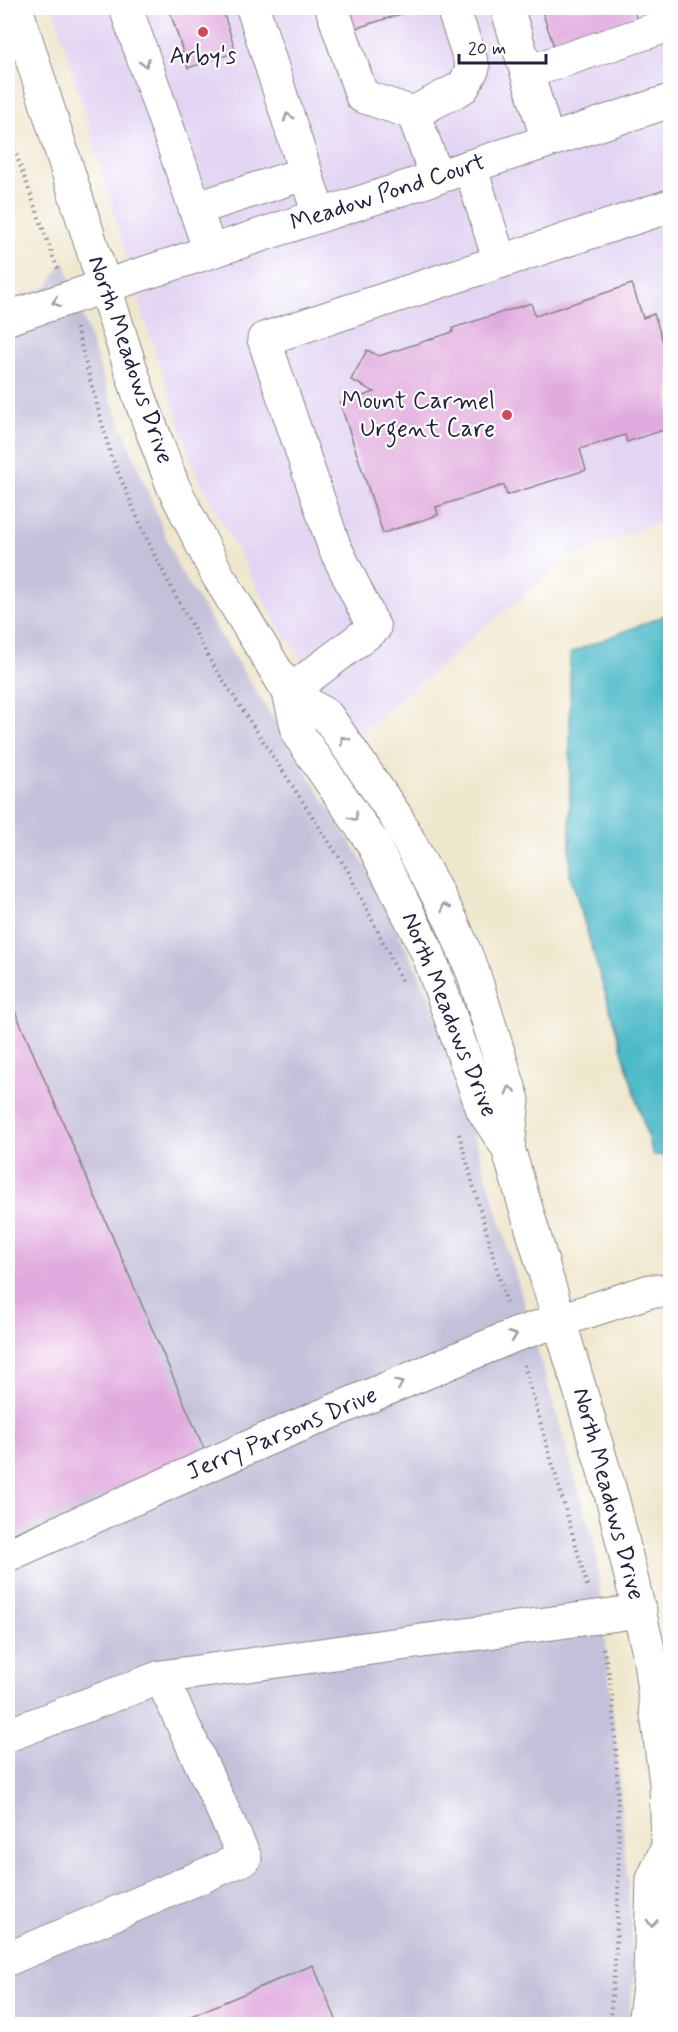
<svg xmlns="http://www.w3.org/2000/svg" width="678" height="2032" font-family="Mynerve,sans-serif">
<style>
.built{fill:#e2d4f3}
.industrial{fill:#c5c0da}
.water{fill:#4ebac9;stroke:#386e82;stroke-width:1.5}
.building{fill:#e1aade}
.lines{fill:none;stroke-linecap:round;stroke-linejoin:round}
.minor-casing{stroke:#888484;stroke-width:35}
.path{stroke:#888484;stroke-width:4;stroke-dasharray:1.5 4.5;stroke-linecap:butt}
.minor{stroke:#fff;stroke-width:33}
.oneway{stroke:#9c9ca7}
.poi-dot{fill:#d1495b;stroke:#fff;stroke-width:2}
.labels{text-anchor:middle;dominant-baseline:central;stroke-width:4.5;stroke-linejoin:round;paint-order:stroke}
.poi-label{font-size:24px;fill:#22223b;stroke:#fff}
.street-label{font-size:24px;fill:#22223b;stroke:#fff}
</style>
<rect width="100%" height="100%" fill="#fff"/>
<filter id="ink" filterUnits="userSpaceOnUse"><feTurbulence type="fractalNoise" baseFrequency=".0167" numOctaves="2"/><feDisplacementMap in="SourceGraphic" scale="12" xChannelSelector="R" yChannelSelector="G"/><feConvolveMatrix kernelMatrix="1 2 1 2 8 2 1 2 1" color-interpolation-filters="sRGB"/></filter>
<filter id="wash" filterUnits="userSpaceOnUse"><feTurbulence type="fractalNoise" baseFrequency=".008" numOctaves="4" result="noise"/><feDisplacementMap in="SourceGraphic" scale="24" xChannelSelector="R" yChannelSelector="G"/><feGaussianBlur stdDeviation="1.35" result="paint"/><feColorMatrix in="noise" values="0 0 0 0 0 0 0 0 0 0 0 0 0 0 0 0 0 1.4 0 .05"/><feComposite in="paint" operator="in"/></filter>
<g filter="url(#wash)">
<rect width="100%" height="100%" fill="#efe7cd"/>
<path class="built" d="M 54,8 L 670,8 L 670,518 L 566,559 L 356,737 L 278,626 L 196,473 L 145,320 Z"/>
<path class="industrial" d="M 64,260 L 108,392 L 179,569 L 366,867 L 432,1001 L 488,1180 L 595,1546 L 616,1742 L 635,1972 L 627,2024 L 8,2024 L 8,302 L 48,286 Z"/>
<path class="water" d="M 670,613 L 670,1156 L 653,1155 L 570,874 L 570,653 Z"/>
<g id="blocks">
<path class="building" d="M 169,8 L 225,8 L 223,11 L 236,52 L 188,68 Z
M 342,8 L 420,8 L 350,30 Z
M 541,8 L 633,8 L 639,26 L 556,53 Z
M 632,284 L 643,318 L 654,314 L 670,364 L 670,391 L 668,392 L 670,428 L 627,442 L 625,435 L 580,449 L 586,470 L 507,495 L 504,485 L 436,507 L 438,515 L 383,533 L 340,403 L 375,392 L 351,380 L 367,350 L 379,356 L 453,332 L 453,328 L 531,303 L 535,316 Z
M 8,995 L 205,1451 L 8,1536 Z
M 313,1965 L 338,2024 L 172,2024 Z"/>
</g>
</g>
<g filter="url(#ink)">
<use href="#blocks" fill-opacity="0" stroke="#888484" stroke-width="1.5"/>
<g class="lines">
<defs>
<path id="minor" d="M 16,8 L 140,398 L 173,486 L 217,574 L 289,692 L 299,735 L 372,842 L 400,897 L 428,953 L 483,1110 L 508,1148 L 613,1501 L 649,1653 L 666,1783 L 668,1847 L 653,1879 L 650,1979 L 644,2024
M 126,8 L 210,251
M 253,8 L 319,215
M 332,8 L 362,96 L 413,113 L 463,87 L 473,68 L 453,8
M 507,8 L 548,141
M 528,72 L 666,26
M 413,113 L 437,177
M 470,166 L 500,262
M 195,209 L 306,173
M 8,318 L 670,101
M 289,692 L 374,628 L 334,546 L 264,339 L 670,206
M 289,692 L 327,716 L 395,815 L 452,922 L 473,972 L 513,1100 L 508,1148
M 8,1555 L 267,1439 L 515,1335 L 650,1291 L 670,1291
M 8,1735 L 161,1677 L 640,1611
M 8,1959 L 245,1858 L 161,1677"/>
</defs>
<use href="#minor" class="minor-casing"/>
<path class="path" d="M 8,132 L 58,270
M 76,328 L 111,456 L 152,551 L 210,660 L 348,871 L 403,983
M 459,1134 L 507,1305
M 524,1365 L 588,1588
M 603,1648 C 615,1690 615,1730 617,1774 C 620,1857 619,1942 609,2024"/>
<use href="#minor" class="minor"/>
</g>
<defs><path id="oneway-chevron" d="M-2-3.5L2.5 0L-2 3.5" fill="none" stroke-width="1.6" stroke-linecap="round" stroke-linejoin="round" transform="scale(1.5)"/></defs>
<g class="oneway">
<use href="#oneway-chevron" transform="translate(145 63) rotate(71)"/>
<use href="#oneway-chevron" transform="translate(288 117) rotate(-108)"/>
<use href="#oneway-chevron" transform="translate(56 302) rotate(162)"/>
<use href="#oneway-chevron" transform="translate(344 740) rotate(-125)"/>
<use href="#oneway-chevron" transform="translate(354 817) rotate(54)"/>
<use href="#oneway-chevron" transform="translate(445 907) rotate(-117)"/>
<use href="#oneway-chevron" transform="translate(510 1090) rotate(-106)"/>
<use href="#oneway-chevron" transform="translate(513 1336) rotate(-21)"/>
<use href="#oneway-chevron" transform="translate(399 1384) rotate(-23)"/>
<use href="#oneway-chevron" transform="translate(652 1923) rotate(92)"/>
</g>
</g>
<g class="poi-dot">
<circle cx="203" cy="32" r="6"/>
<circle cx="507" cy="415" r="6"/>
</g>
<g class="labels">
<g class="poi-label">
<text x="203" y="56">Arby's</text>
<text x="495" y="401" text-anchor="end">Mount Carmel<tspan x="495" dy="28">Urgent Care</tspan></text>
</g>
<g class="street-label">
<text transform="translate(388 193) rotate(-18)">Meadow Pond Court</text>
<text transform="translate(130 360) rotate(71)">North Meadows Drive</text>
<text transform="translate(449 1015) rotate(68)">North Meadows Drive</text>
<text transform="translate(282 1434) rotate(-23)">Jerry Parsons Drive</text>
<text transform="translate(608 1494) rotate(75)">North Meadows Drive</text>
</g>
</g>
<rect width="678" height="2032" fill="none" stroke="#fff" stroke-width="30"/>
<path d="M459 54v9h87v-9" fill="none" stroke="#22223b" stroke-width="3"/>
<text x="468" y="54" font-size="18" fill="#22223b" stroke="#ffffff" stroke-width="4.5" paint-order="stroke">20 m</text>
</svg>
